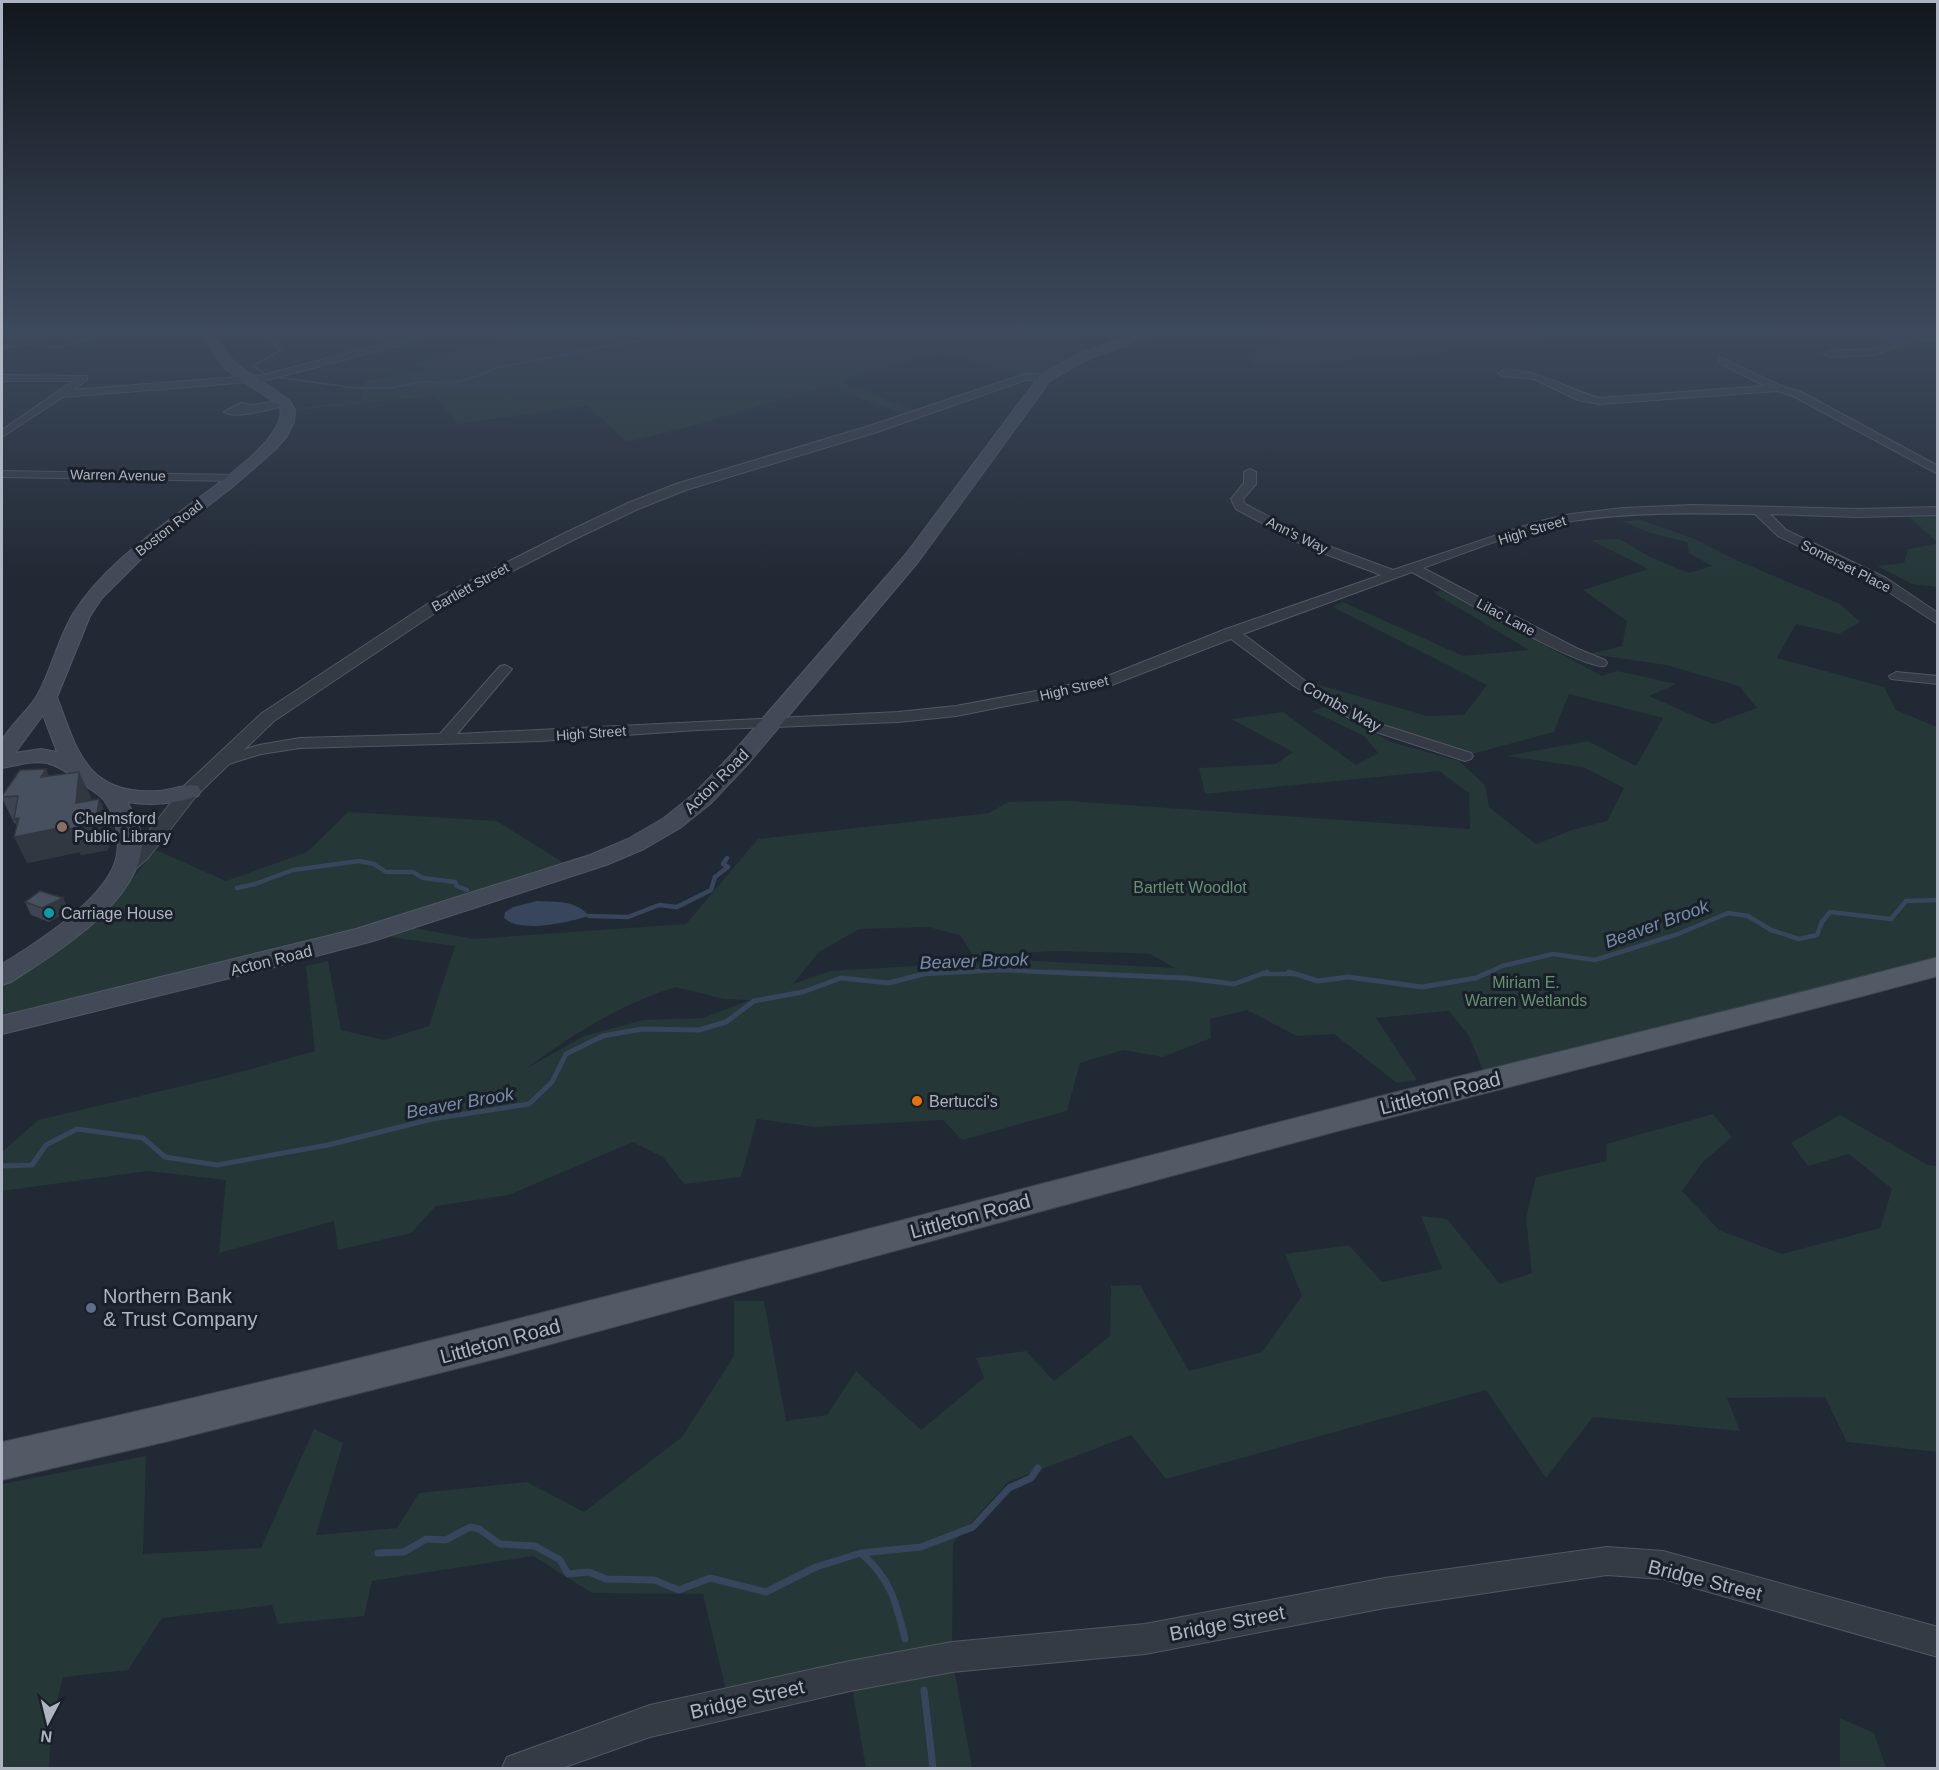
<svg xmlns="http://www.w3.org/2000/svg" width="1939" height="1770" viewBox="0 0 1939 1770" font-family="Helvetica,sans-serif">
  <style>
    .green { fill: #253737; fill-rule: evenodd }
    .water { fill: #37465c }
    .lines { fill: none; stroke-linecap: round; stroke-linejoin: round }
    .stream-far3 { stroke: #37465c; stroke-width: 2 }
    .stream-far2 { stroke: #37465c; stroke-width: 4.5 }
    .stream-far1 { stroke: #37465c; stroke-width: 5 }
    .stream { stroke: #37465c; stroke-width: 7 }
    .minor-casing { stroke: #515863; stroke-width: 2 }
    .tertiary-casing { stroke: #515863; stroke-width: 2 }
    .secondary-casing { stroke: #515863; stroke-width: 2 }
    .primary-casing { stroke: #3d444f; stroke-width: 2 }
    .minor { fill: #343b45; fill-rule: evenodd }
    .tertiary { fill: #343b45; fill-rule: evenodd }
    .secondary { fill: #424a58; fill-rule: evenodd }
    .primary { fill: #525a65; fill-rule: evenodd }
    .wall { fill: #3d4551 }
    .shaded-wall { fill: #323842 }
    .building { fill: #47505e; stroke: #323842; stroke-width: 1.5 }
    .education-dot { fill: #8d6e63; stroke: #192029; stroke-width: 2 }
    .culture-dot { fill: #0f9aa8; stroke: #192029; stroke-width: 2 }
    .food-dot { fill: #e8710a; stroke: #192029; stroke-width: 2 }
    .service-dot { fill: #5c6f8a; stroke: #192029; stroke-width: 2 }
    .labels { text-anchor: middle; stroke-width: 6; stroke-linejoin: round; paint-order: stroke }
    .far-street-label { font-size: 14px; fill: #aeb5c2; stroke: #192029 }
    .street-label { font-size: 16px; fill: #aeb5c2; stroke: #192029 }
    .poi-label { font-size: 16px; fill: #aeb5c2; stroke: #192029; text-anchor: start }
    .park-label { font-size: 16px; fill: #689071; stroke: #192029 }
    .water-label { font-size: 18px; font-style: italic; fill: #788ca9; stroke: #192029 }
    .near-street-label { font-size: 20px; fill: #aeb5c2; stroke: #192029 }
    .near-poi-label { font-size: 20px; fill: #aeb5c2; stroke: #192029; text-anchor: start }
  </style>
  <rect width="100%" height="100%" fill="#212934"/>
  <path class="green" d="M2 333H48L47 345H2Z
    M541 333H1068L1089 351 1057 363 1040 375 1020 376 939 352 841 382 916 411 904 415 828 386 692 426 626 442 588 406 457 424 436 396 295 410 294 408 362 401 364 381 426 371 412 364 464 348Z
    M1298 333H1573L1539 335 1548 343 1261 367 1246 357Z
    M1937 511V542L1904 512Z
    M1641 520 1695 539 1734 559 1840 604 1860 622 1839 634 1796 624 1777 658 1884 687 1896 710 1937 727V966L1502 1077 1494 1067 1483 1070 1469 1036 1449 1011 1376 1018 1417 1080 1397 1083 1334 1034 1297 1036 1247 1010 1210 1019 1211 1038 1163 1057 1123 1050 1080 1063 1067 1111 962 1140 943 1120 815 1127 757 1119 741 1177 684 1184 663 1157 633 1142 509 1195 436 1206 411 1233 338 1250 334 1221 219 1253 226 1180 148 1171 2 1191V1152L38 1120 229 1075 315 1051 306 966 328 961 341 1030 384 1040 429 1026 455 946 389 937 414 928 474 939 686 924 758 839 989 813 1008 802 1069 801 1470 829 1469 793 1439 771 1205 794 1199 768 1276 764 1293 752 1231 719 1283 712 1356 765 1378 753 1364 736 1312 711 1324 707 1391 742 1459 761 1485 785 1489 807 1536 844 1575 829 1607 821 1624 788 1583 767 1507 756 1588 741 1636 766 1663 718 1569 694 1554 732 1468 755 1419 743 1332 701 1313 683 1427 716 1464 715 1487 685 1333 607 1343 602 1463 656 1529 650 1434 593 1441 590 1602 676 1617 671 1676 684 1649 696 1713 724 1757 708 1739 686 1666 665 1590 654 1622 646 1627 621 1583 590 1648 569 1591 540 1619 539 1652 558 1689 573 1712 566 1689 553 1687 542 1651 533 1622 521ZM928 927 960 935 974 957 1052 951 1133 953 1150 954 1175 968 1016 960 830 971 793 984 819 952 859 929ZM676 987 724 999 750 1000 703 1018 643 1020 584 1036 527 1068C571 1035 623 1003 676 987Z
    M1937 544V587L1912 584 1877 566 1904 563 1908 549Z
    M348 812 497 821 564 863 513 881 339 935 2 1016V985L65 943 109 906 156 850 226 881 307 852Z
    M1713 1114 1732 1137 1702 1163 1682 1191 1719 1230 1782 1254 1880 1228 1892 1189 1849 1154 1808 1166 1791 1143 1840 1115 1928 1165 1937 1166V1452L1847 1442 1825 1397 1727 1398 1740 1431 1593 1417 1546 1478 1486 1390 1166 1479 1131 1435 1008 1482 953 1543 952 1657 972 1768H866L850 1676 729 1703 703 1594 592 1593 533 1556 372 1581 364 1616 278 1624 272 1605 162 1618 128 1670 63 1677 51 1726 49 1768H2V1484L146 1456 143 1554 261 1548 314 1429 343 1443 316 1535 397 1528 419 1493 527 1482 584 1512 682 1437 734 1356V1301H764L786 1421 827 1415 856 1371 921 1430 984 1378 976 1358 1026 1351 1054 1381 1110 1336 1111 1286 1140 1285 1189 1371 1262 1352 1302 1296 1285 1254 1349 1245 1382 1282 1442 1269 1421 1216 1447 1219 1500 1284 1532 1273 1526 1218 1536 1177 1607 1161 1606 1144Z
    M1840 1718 1874 1733 1886 1768H1840Z"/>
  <path class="water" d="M537 901C557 902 576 900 589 916 569 922 520 934 504 918L505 912 513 907Z"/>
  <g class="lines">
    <path class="stream-far3" d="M264 333 281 350 253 366 267 375
      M2 348 26 345 60 347 108 333
      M277 377 355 388H392L419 382 453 383 478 376 495 368 677 333"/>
    <path class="stream-far2" d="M237 888 255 884 293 870 359 861 374 864 386 872H413L423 878 455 882 457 886 467 890
      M589 916 628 917 659 905 677 907 711 890 715 877 728 867 723 864 727 858
      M925 974 1002 970 1083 974
      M1263 974H1294
      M1486 974 1502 966 1553 954 1595 960 1678 934 1728 913 1748 916 1771 930 1799 939 1817 935 1822 922 1830 912 1891 919 1906 901 1938 900"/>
    <path class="stream-far1" d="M1049 972 1185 978 1234 984 1267 972
      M1289 972 1318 981 1348 977 1422 987 1476 978 1489 972
      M2 1166 32 1165 46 1145 77 1129 143 1138 165 1157 217 1165 328 1145 432 1119 529 1104 552 1082 566 1054 603 1036 642 1029 699 1030 726 1022 754 1001 803 992 841 978 889 983 927 973 951 972"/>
    <path class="stream" d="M378 1553 404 1552 426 1539 446 1540 470 1527 479 1529 500 1544 535 1546 560 1560 568 1574 589 1572 606 1579 654 1580 679 1590 710 1578 766 1592 816 1567 861 1553 921 1547 973 1527 1009 1488 1031 1478 1038 1468
      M861 1553C891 1579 896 1602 905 1639
      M924 1690 933 1768"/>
    <defs>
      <path id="minor" d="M417 333H430L397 346 263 381 63 397 2 437V430L73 381H2V375L87 376V380L73 390 263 375 391 342Z
        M1915 334H1938V340H1916L1874 355 1829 357 1824 354 1829 351 1873 349Z
        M1722 358 1781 386 1801 392 1938 466V474L1793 396 1777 391 1600 404 1578 400 1534 379 1503 376 1498 373C1518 358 1576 394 1600 398L1765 386 1719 363V359Z
        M284 400 289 403 288 405C273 408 235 420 224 412L241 403 253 405Z
        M1250 469 1256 472V484L1243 499 1245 504 1315 541 1393 570 1536 522 1571 514 1623 508 1693 505 1857 509 1938 507V515L1857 517 1770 514 1786 530 1886 578 1938 613V624L1876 584 1778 536 1755 514C1694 513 1633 512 1572 521 1522 529 1471 551 1423 568L1576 648 1605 660 1607 663 1605 666C1584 671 1440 587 1412 572L1243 634 1304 680 1380 724 1471 753 1473 756 1471 759 1465 761 1370 730 1294 686 1231 639 1109 686 956 716 898 722 697 730 540 741 300 748 261 754 222 766 214 761 216 758 259 745 300 738 440 734 500 666 505 665 512 669 457 734 898 712 956 706 1100 679 1226 629 1381 575 1307 547 1236 509 1231 499 1244 483V472Z
        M2 471 235 475 241 478 235 481 2 477Z
        M1896 672 1938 676V684L1891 679 1889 676Z
        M1607 1547 1663 1551 1938 1627V1657L1663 1579 1607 1575 1385 1608 1145 1654 952 1672 850 1691 650 1737 562 1768H502L507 1757 650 1705 850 1661 952 1642 1145 1624 1385 1578Z"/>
      <path id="tertiary" d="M1025 374 1045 375 1051 378 1045 381 1026 380 877 432 686 490 638 509 575 539 450 603 274 721 197 795 148 858 132 872 125 874 118 872 115 868 134 850 183 787 262 713 438 597 565 533 628 503 676 484 869 426Z"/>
      <path id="secondary" d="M200 333H212L235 363 289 400 295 410 294 421 287 436 276 449 231 488 148 552 102 598 90 616 57 697C77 751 87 795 157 791 171 791 184 783 198 786L201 791 198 796C174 804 152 806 127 802 135 815 142 830 142 845 138 903 55 954 11 982L2 985V964C35 944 99 903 114 865 122 845 117 818 104 800 97 792 86 787 78 781 69 773 59 766 47 763 32 760 16 766 2 768 2 761 0 748 2 741 9 725 30 710 38 694 52 668 58 639 73 614 101 569 147 537 189 505 209 490 294 434 279 405L225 369ZM43 715 57 752 41 749 15 753Z
        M1137 333H1154L1084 361 1050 381 918 562 747 765 710 804 680 828 644 849 606 865 373 941 267 969 2 1034V1016L356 929 590 855 628 839 664 818 694 794 731 755 906 554 1040 375 1076 355Z"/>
      <path id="primary" d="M1938 957V976L1863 996 1334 1132 503 1357 169 1441 2 1480V1442C449 1342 891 1222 1334 1108 1535 1056 1737 1010 1938 957Z"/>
    </defs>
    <use href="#minor" class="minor-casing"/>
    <use href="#tertiary" class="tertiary-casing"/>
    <use href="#secondary" class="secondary-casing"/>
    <use href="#primary" class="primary-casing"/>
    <use href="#minor" class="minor"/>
    <use href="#tertiary" class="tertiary"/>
    <use href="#secondary" class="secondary"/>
    <use href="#primary" class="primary"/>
  </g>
  <path class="wall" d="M50 776 91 797V800L111 825 108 850 81 855 80 852 27 863 17 826 15 823H14L2 798V796Z
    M63 898 69 911 49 922 31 915 25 902Z"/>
  <path class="shaded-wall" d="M46 769 58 794 41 777Z
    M79 772 91 797 88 825 99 799 111 825 108 850 81 855 80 852 27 863 14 837 22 835 14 819 76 803Z
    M63 898 69 911 49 922 42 908Z"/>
  <path class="building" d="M46 769 41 777 79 772 76 803 99 799 96 824 69 829V826L14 837 19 818 14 819 18 796 2 797V796L20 770Z
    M40 891 63 898 42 908 25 902Z"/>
  <linearGradient id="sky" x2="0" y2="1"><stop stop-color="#12171d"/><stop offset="0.57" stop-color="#3d495c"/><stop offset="1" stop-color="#3d495c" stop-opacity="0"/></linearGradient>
  <rect width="1939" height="581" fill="url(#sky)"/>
  <circle class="education-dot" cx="62" cy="827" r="6"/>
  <circle class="culture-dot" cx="49" cy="913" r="6"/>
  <circle class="food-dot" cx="917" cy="1101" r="6"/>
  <circle class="service-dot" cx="91" cy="1308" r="6"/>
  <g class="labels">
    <g class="far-street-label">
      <text transform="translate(118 475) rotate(1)" y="5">Warren Avenue</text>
      <text transform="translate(169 528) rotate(-38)" y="5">Boston Road</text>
      <text transform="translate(1532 530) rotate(-17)" y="5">High Street</text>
      <text transform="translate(1297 535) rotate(26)" y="5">Ann's Way</text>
      <text transform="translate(1846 566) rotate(27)" y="5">Somerset Place</text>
      <text transform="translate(470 587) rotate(-29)" y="5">Bartlett Street</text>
      <text transform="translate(1506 617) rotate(28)" y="5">Lilac Lane</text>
      <text transform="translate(1074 688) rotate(-13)" y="5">High Street</text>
      <text transform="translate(591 733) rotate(-4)" y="5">High Street</text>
    </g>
    <g class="street-label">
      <text transform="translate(1342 706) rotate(29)" y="6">Combs Way</text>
      <text transform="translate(716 781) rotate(-45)" y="6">Acton Road</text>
      <text transform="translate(271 960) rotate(-14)" y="6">Acton Road</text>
    </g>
    <g class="poi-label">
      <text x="74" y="824">Chelmsford<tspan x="74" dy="18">Public Library</tspan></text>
      <text x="61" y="919">Carriage House</text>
      <text x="929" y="1107">Bertucci's</text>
    </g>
    <g class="park-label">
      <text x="1190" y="893">Bartlett Woodlot</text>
      <text x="1526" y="988">Miriam E.<tspan x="1526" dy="18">Warren Wetlands</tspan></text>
    </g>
    <g class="water-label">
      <text transform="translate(1657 924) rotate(-20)" y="6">Beaver Brook</text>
      <text transform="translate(974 961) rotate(-2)" y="6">Beaver Brook</text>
      <text transform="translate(460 1103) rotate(-10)" y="6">Beaver Brook</text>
    </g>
    <g class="near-street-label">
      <text transform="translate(1440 1093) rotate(-14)" y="7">Littleton Road</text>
      <text transform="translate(970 1216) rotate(-15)" y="7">Littleton Road</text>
      <text transform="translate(500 1341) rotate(-15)" y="7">Littleton Road</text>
      <text transform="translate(1705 1580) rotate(14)" y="7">Bridge Street</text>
      <text transform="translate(1227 1623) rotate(-11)" y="7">Bridge Street</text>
      <text transform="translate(747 1699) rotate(-13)" y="7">Bridge Street</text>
    </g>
    <g class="near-poi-label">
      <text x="103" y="1303">Northern Bank<tspan x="103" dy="23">&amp; Trust Company</tspan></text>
    </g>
  </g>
  <rect width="1939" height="1770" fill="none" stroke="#aeb5c2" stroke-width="6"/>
  <g transform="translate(48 1722) rotate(187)" stroke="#192029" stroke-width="4.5" paint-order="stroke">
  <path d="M0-4.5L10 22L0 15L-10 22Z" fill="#aeb5c2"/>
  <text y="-9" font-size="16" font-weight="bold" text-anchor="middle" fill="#aeb5c2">N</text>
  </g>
</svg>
